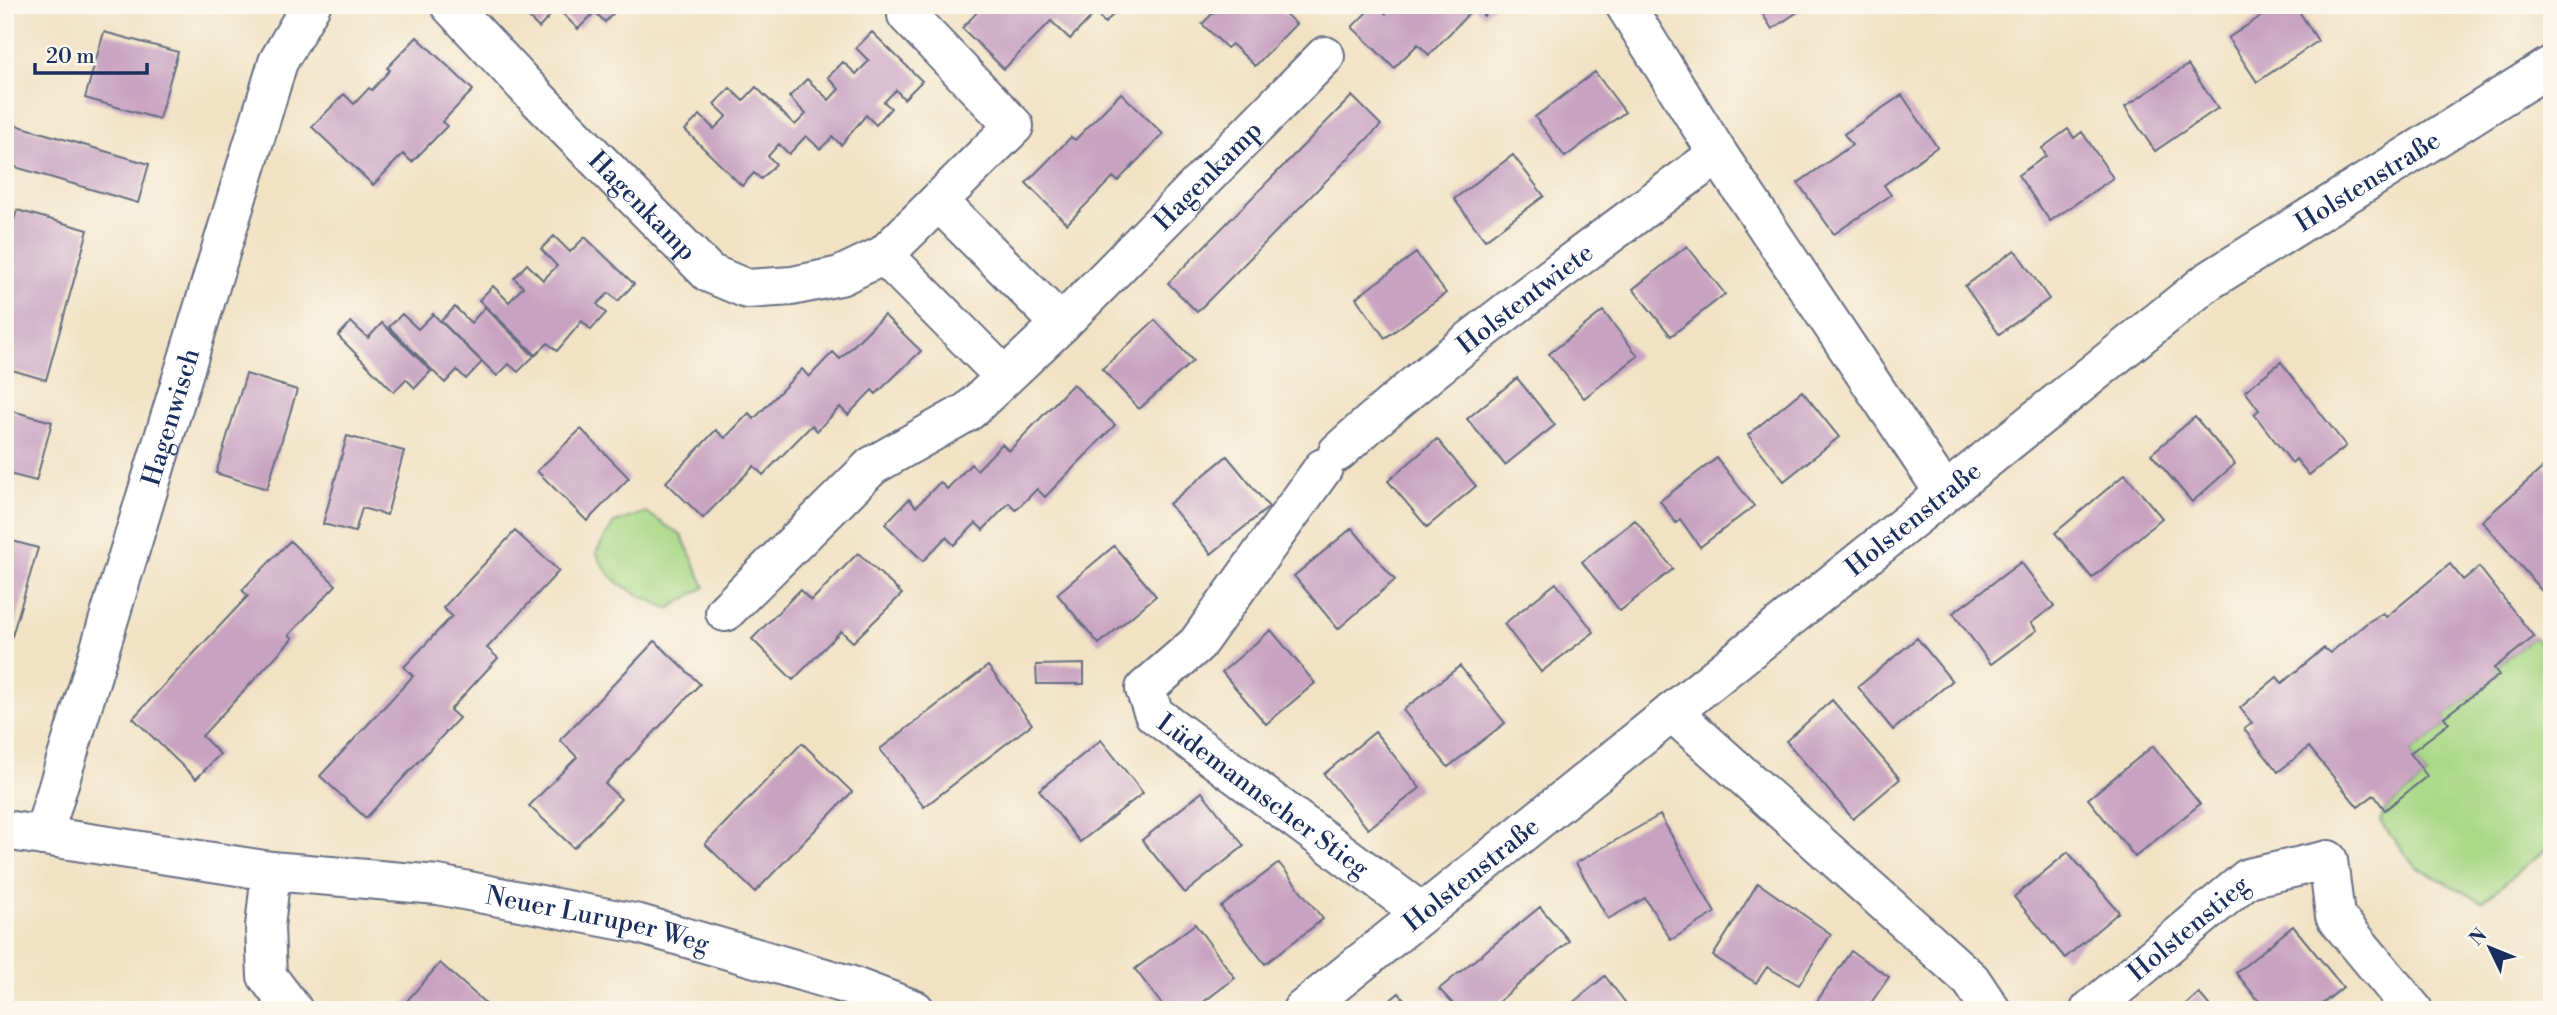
<svg xmlns="http://www.w3.org/2000/svg" width="2557" height="1015" viewBox="0 0 2557 1015" font-family="'Libre Bodoni',serif">
  <style>
    .green { fill: #a9d886; stroke: #628472; stroke-width: 2 }
    .building { fill: #c8a2c1 }
    .lines { fill: none; stroke-linecap: round; stroke-linejoin: round }
    .minor-casing { stroke: #666e82; stroke-width: 42 }
    .minor { stroke: #fff; stroke-width: 38 }
    .labels { text-anchor: middle; stroke-width: 6; stroke-linejoin: round; paint-order: stroke }
    .street-label { font-size: 26px; fill: #1b2f5e; stroke: #fbf7ec }
  </style>
  <rect width="100%" height="100%" fill="#fbf7ec"/>
  <filter id="ink" filterUnits="userSpaceOnUse"><feTurbulence type="fractalNoise" baseFrequency=".0143" numOctaves="2"/><feDisplacementMap in="SourceGraphic" scale="14" xChannelSelector="R" yChannelSelector="G"/><feConvolveMatrix kernelMatrix="1 2 1 2 8 2 1 2 1" color-interpolation-filters="sRGB"/></filter>
  <filter id="wash" filterUnits="userSpaceOnUse"><feTurbulence type="fractalNoise" baseFrequency=".00686" numOctaves="4" result="noise"/><feDisplacementMap in="SourceGraphic" scale="28" xChannelSelector="R" yChannelSelector="G"/><feGaussianBlur stdDeviation="1.57" result="paint"/><feColorMatrix in="noise" values="0 0 0 0 0 0 0 0 0 0 0 0 0 0 0 0 0 1.4 0 .05"/><feComposite in="paint" operator="in"/></filter>
  <g filter="url(#wash)">
    <rect width="100%" height="100%" fill="#f1e2c4"/>
    <path class="green" d="M646 512 682 536 705 587 668 609C637 593 610 587 596 552L614 523Z
      M2534 637 2542 647 2552 638V844L2482 902 2416 867 2380 822 2385 810 2427 776 2410 753 2448 724 2444 717 2498 675 2494 668Z"/>
    <g id="blocks">
      <path class="building" d="M516 5H621L605 22 595 12 578 29 557 8 539 28Z
        M984 5H1122L1105 23 1095 13 1070 39 1051 21 1004 69 962 28Z
        M1221 5H1276L1296 24 1255 66 1232 44 1227 48 1202 24Z
        M1374 5 1386 14 1395 5H1495L1484 16 1475 7 1429 55 1418 44 1394 68 1352 27Z
        M1757 5H1808L1772 29Z
        M2278 5H2295L2318 41 2257 82 2228 38Z
        M104 32 178 52 159 119 85 98Z
        M872 32 922 81 904 99 896 90 884 102 891 108 876 125 866 115 841 145 833 137 820 149 806 136 789 154 779 144 768 156 776 164 761 179 754 173 742 186 685 130 700 115 714 129 727 116 714 104 730 88 743 101 756 87 795 125 806 114 789 97 807 79 829 100 839 89 828 77 843 62 856 74 869 61 856 48Z
        M417 37 473 90 442 122 447 126 412 162 403 154 373 185 312 127 344 94 354 104 369 88 372 90 390 70 387 68Z
        M2188 65 2218 108 2155 151 2125 107Z
        M1595 72 1625 112 1565 157 1535 117Z
        M1121 93 1163 134 1118 181 1113 177 1067 224 1026 183 1071 137 1075 140Z
        M1902 95 1937 147 1884 185 1891 195 1834 234 1798 183 1852 145 1844 134Z
        M1352 96 1381 125 1197 312 1168 283Z
        M5 122 149 164 138 203 5 164Z
        M2068 129 2074 138 2082 132 2113 178 2050 221 2018 175 2046 156 2042 148Z
        M1513 155 1544 196 1485 240 1454 199Z
        M17 210 88 230 46 380 5 368V251Z
        M554 236 570 252 585 237 634 284 618 301 609 293 597 304 606 313 591 330 582 321 557 351 548 343 536 355 479 300 493 286 509 302 523 287 514 278 527 264 543 280 557 266 541 249Z
        M1687 246 1725 294 1671 336 1633 289Z
        M2015 250 2049 299 1999 334 1965 286Z
        M1416 253 1446 293 1385 338 1356 298Z
        M455 307 471 323 485 307 534 356 518 372 509 364 497 376 441 321Z
        M1603 311 1638 356 1584 398 1549 354Z
        M402 314 418 329 433 314 482 362 466 379 457 370 445 383 389 327Z
        M884 315 921 351 876 394 872 390 848 415 840 407 817 431 812 425 763 475 754 466 703 518 666 482 716 430 725 438 749 413 754 419 802 369 809 377 833 352 840 359Z
        M1155 320 1193 361 1139 409 1102 369Z
        M351 322 368 338 382 323 431 371 415 388 406 379 394 392 338 336Z
        M2281 362 2346 446 2309 475 2296 459 2292 463 2254 414 2259 410 2245 391Z
        M246 374 297 390 267 489 216 473Z
        M1517 378 1555 425 1505 465 1467 419Z
        M1073 384 1115 425 1045 497 1037 489 1016 510 1009 503 983 530 976 523 954 545 946 537 923 561 885 524 909 499 916 507 940 482 947 489 971 464 977 470 1002 444 1009 451Z
        M1802 391 1839 437 1784 481 1748 435Z
        M5 409 52 422 36 481 5 473Z
        M2195 417 2235 464 2192 502 2151 454Z
        M581 429 629 478 587 521 537 471Z
        M347 436 404 451 387 515 362 508 355 532 323 524Z
        M1437 439 1476 486 1427 527 1388 481Z
        M1227 456 1269 507 1211 554 1169 504Z
        M1717 458 1754 506 1700 547 1680 519 1676 523 1660 501Z
        M2545 466 2552 474V603L2482 521Z
        M2125 474 2162 518 2092 578 2055 533Z
        M1635 520 1673 569 1620 611 1582 562Z
        M1352 528 1395 580 1338 629 1294 576Z
        M515 531 559 571 487 648 498 658 450 710 459 718 366 818 320 776 413 676 404 667 452 616 443 608Z
        M5 539 38 548 12 636 5 634Z
        M290 541 336 585 289 635 293 638 202 736 220 754 196 779 133 718 248 596 242 590Z
        M1114 546 1156 596 1099 644 1057 594Z
        M858 553 902 594 853 642 841 631 793 680 752 639 800 590 811 601Z
        M2021 562 2054 606 2031 623 2037 630 1991 664 1953 613Z
        M2450 564 2463 580 2479 567 2534 637 2494 668 2499 675 2444 717 2449 723 2410 753 2427 776 2385 810 2374 795 2358 807 2309 747 2278 772 2244 729 2252 723 2240 708 2277 677 2282 683 2324 648 2330 653 2368 622 2383 613 2386 617Z
        M1556 583 1594 632 1541 672 1504 624Z
        M1271 630 1315 683 1266 724 1222 672Z
        M1917 638 1952 681 1893 730 1858 687Z
        M655 641 700 684 605 784 621 799 574 848 529 806 577 757 560 740Z
        M1084 664V684H1037L1036 665Z
        M988 666 1032 724 924 807 880 749Z
        M1460 666 1505 723 1448 767 1403 710Z
        M1832 700 1900 779 1853 819 1786 741Z
        M1375 732 1420 788 1368 829 1324 774Z
        M1101 740 1143 793 1080 842 1039 790Z
        M802 743 852 792 755 892 705 844Z
        M2153 746 2200 804 2135 857 2088 799Z
        M1202 792 1244 846 1185 893 1142 840Z
        M1660 815 1715 913 1671 940 1645 898 1608 919 1576 863Z
        M2068 852 2119 912 2065 958 2014 897Z
        M1279 863 1323 919 1265 964 1221 907Z
        M1758 883 1831 934 1799 985 1767 967 1756 983 1713 956Z
        M1540 907 1569 941 1489 1010H1459L1439 989Z
        M1195 924 1235 978 1193 1010H1166L1135 969Z
        M2293 926 2343 987 2315 1010H2266L2236 973Z
        M1851 951 1889 977 1866 1010H1811Z
        M440 963 493 1010H399Z
        M1605 976 1631 1010H1564Z
        M1399 993 1413 1010H1378Z
        M2199 993 2213 1010H2180Z"/>
    </g>
  </g>
  <g filter="url(#ink)">
    <use href="#blocks" fill-opacity="0" stroke="#666e82" stroke-width="2"/>
    <g class="lines">
      <defs>
        <g id="minor">
          <path id="s1" d="M450 5 535 96 709 273 747 289 792 286 840 276 884 255 1014 126 907 15 917 5"/>
          <path d="M1625 5 1718 154 1944 492"/>
          <path d="M939 202 1061 324"/>
          <path d="M884 255 1004 376"/>
          <path id="s2" d="M1338 452C1457 344 1588 250 1718 154"/>
          <path id="s3" d="M1323 468 1197 644 1145 689 1154 714 1421 912"/>
          <path id="s4" d="M725 612 872 466 969 411 1061 324 1325 56"/>
          <path d="M1672 712 1971 980 1991 1010"/>
          <path id="s5" d="M5 830 271 871 438 885 639 924 849 985 915 1010"/>
          <path id="s6" d="M43 836 278 62 311 5"/>
          <path d="M271 871 265 927 267 976 293 1010"/>
          <path id="s7" d="M1302 1010 2207 282 2552 65"/>
          <path id="s8" d="M2090 1010 2248 878 2328 860 2335 916 2413 1010"/>
        </g>
      </defs>
      <use href="#minor" class="minor-casing"/>
      <use href="#minor" class="minor"/>
    </g>
  </g>
  <g class="labels">
    <g class="street-label">
      <text dy="9" stroke="none"><textPath href="#s4" startOffset="654">Hagenkamp</textPath></text>
      <text dy="9" stroke="none"><textPath href="#s7" startOffset="1351">Holstenstraße</textPath></text>
      <text dy="9" stroke="none"><textPath href="#s1" startOffset="278">Hagenkamp</textPath></text>
      <text dy="9" stroke="none"><textPath href="#s2" startOffset="242">Holstentwiete</textPath></text>
      <text dy="9" stroke="none"><textPath href="#s6" startOffset="438">Hagenwisch</textPath></text>
      <text dy="9" stroke="none"><textPath href="#s7" startOffset="784">Holstenstraße</textPath></text>
      <text dy="9" stroke="none"><textPath href="#s3" startOffset="448">Lüdemannscher Stieg</textPath></text>
      <text dy="9" stroke="none"><textPath href="#s7" startOffset="217">Holstenstraße</textPath></text>
      <text dy="9" stroke="none"><textPath href="#s5" startOffset="600">Neuer Luruper Weg</textPath></text>
      <text dy="9" stroke="none"><textPath href="#s8" startOffset="128">Holstenstieg</textPath></text>
    </g>
  </g>
  <rect width="2557" height="1015" fill="none" stroke="#fbf7ec" stroke-width="28"/>
  <g transform="translate(2490 948) rotate(313)" stroke="#fbf7ec" stroke-width="5" paint-order="stroke">
  <path d="M0-5L12 26L0 18L-12 26Z" fill="#1b2f5e"/>
  <text y="-10" font-size="19" font-weight="bold" text-anchor="middle" fill="#1b2f5e">N</text>
  </g>
  <path d="M35 63v10h112v-10" fill="none" stroke="#1b2f5e" stroke-width="3.5"/>
  <text x="46" y="63" font-size="21" fill="#1b2f5e" stroke="#fbf7ec" stroke-width="5" paint-order="stroke">20 m</text>
</svg>
